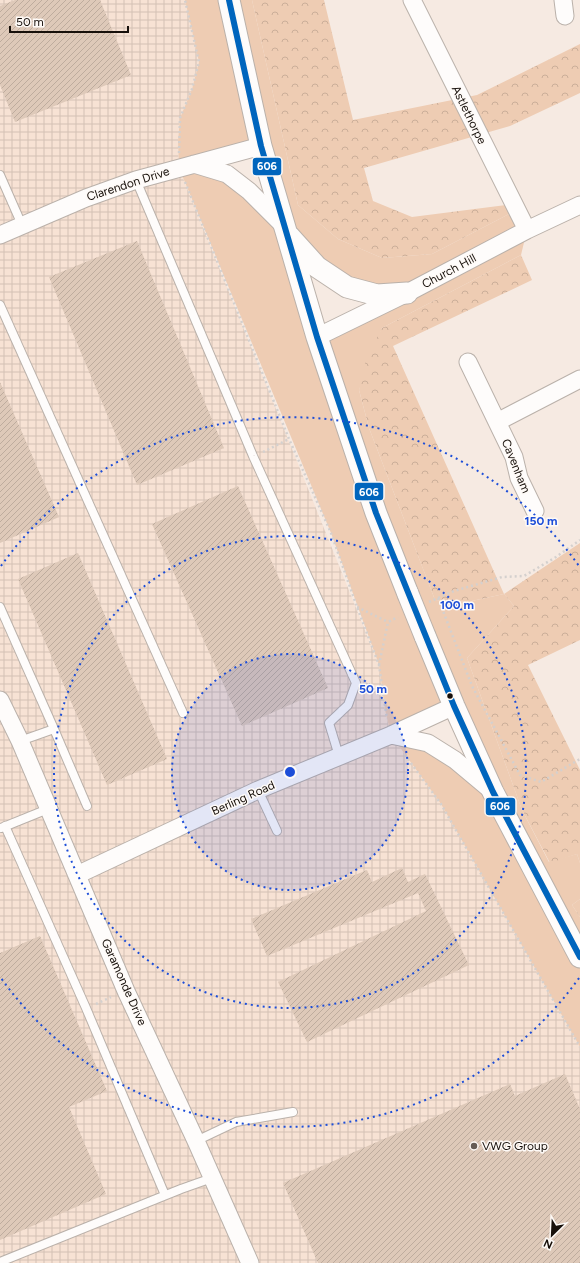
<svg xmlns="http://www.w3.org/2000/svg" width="580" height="1263" viewBox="0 0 580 1263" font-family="Figtree,sans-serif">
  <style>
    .industrial { fill: url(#industrial-grid) }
    .grass { fill: #eeccb3; fill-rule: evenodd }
    .forest { fill: url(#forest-crowns) }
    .building { fill: url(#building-hatch) }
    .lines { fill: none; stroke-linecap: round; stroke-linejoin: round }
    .service-casing { stroke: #bab1aa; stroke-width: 10 }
    .minor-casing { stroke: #bab1aa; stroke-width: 19 }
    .tertiary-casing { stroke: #bab1aa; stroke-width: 23 }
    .path { stroke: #d4d0ce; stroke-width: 2.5; stroke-dasharray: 2 3; stroke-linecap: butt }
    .service { stroke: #fefcfb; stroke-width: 8 }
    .minor { stroke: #fefcfb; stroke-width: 17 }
    .tertiary { stroke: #fefcfb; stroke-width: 21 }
    .tertiary-bridge-casing { stroke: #bab1aa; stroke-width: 23; stroke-linecap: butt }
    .tertiary-bridge { stroke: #fefcfb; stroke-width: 21 }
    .bus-1-casing { stroke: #fefaf7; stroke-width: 9 }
    .bus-1 { stroke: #0065bd; stroke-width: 6 }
    .ring { fill: none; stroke: #1d4ed8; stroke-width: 2; stroke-dasharray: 2 4 }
    .bus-dot { fill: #17100b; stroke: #fefaf7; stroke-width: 1.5 }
    .poi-dot { fill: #655c56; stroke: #fefaf7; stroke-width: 1.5 }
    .labels { text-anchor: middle; stroke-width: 3; stroke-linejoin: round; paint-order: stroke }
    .street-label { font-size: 12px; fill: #17100b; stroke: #fefaf7 }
    .poi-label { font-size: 12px; fill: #17100b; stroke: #fefaf7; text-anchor: start }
    .centre { fill: #1d4ed8; stroke: #fefaf7; stroke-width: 2 }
    .ring-label { font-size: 12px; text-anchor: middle; font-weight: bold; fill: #1d4ed8; stroke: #fefaf7; stroke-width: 3; stroke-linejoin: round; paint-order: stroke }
    .line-badge { stroke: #fefaf7; stroke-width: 1.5 }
    .badge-label { font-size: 11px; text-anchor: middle; font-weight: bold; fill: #fff }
  </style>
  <defs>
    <pattern id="industrial-grid" width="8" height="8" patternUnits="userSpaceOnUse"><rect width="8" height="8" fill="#f7e2d4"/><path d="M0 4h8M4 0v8" fill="none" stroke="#d3c1b5"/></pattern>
    <pattern id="forest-crowns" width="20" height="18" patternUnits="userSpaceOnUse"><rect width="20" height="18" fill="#eeccb3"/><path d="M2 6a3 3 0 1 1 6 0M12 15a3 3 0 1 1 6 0" fill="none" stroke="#cbae99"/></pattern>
    <pattern id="building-hatch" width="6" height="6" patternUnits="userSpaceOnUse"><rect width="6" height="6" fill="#dec9b9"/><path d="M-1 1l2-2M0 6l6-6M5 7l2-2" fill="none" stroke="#beac9e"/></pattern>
  </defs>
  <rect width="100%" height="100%" fill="#f6eae2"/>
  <path class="industrial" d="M0 0H185L199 62 192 89 180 118 178 141 179 168 379 665 385 710 391 735 441 804 580 1047V1263H0Z"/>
  <path class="grass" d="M185 0H252L298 205 338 239 382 258 432 254 517 210 527 230 521 255 382 328 359 390 369 428 435 600 467 602 504 594 514 606 467 658 522 810 549 862 577 854 580 863V899L572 905 580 917V1047L441 804 391 735 385 710 379 665 331 533 179 168 178 141 180 118 192 89 199 62ZM261 146 283 225 227 174 194 164ZM287 233 347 287 406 293 317 336ZM454 706 492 792 455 760 391 735Z"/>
  <path class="forest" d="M252 0H324L353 120 477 95 580 44V93L510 126 364 168 373 201 412 217 514 204 517 210 432 254 382 258 338 239 298 205Z
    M521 255 532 280 393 346 504 594 580 543V640L528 665 580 770V863L577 854 550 863 522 810 467 658 514 606 504 594 467 602 435 600 369 428 359 390 366 359 382 328Z
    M580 899V917L572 905Z"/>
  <path class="building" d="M15 0H100L131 75 15 122 0 85V6Z
    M137 241 224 448 137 485 49 277Z
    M0 382 59 517 0 543Z
    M238 486 328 688 242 726 152 524Z
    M78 553 167 759 107 785 18 579Z
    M402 868 408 882 425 874 469 965 307 1042 278 982 426 911 418 893 267 956 251 919 367 870 372 882Z
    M40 936 107 1091 69 1107 106 1194 0 1240V953Z
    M565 1074 580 1109V1263H318L283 1183 510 1084 515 1096Z"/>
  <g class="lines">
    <defs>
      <path id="service" d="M0 175 22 225
        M136 180 253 456 356 683 348 705 329 723 339 756
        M0 305 183 713
        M0 607 54 729 20 741
        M54 729 87 806
        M258 790 277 831
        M5 826 86 1008 165 1195
        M1 828 48 809
        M196 1141 236 1122 293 1112
        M0 1262 181 1189 212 1178"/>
      <path id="minor" d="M412 0 527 230
        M563 0 565 16
        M194 164 227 174 249 191 284 226
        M0 235 86 198 136 180 261 146
        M317 337 407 293 527 230 580 205
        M468 362 514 457 519 478 535 511
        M497 422 580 379
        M0 700 20 741 126 991 196 1141 250 1263
        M391 735 428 743 455 760 492 791
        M77 875 258 790 391 735 454 706"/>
      <path id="tertiary" d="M229 0 261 146 317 337 376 513 408 594
        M289 236 317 267 347 287 377 295 407 293
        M425 636 454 706 493 792 580 957"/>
    </defs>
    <use href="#service" class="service-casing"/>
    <use href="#minor" class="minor-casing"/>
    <use href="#tertiary" class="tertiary-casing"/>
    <path class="path" d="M179 153 180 118 192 89 199 62 185 0
      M185 182 289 439 331 533 357 607 379 665 387 719
      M263 452 289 439
      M438 598 472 686 520 775 541 782 580 759
      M429 602 454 591 502 577 524 576 556 557 580 540
      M357 607 388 622
      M379 665 388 622 398 617
      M405 755 441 804 580 1047
      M96 1004 111 997"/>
    <use href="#service" class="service"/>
    <use href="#minor" class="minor"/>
    <use href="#tertiary" class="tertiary"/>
    <defs>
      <path id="tertiary-bridge" d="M408 594 425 636"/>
    </defs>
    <use href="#tertiary-bridge" class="tertiary-bridge-casing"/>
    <use href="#tertiary-bridge" class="tertiary-bridge"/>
    <defs>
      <path id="bus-1" d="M229 0 261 146 317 337 376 513 454 706 493 792 580 957"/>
    </defs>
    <use href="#bus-1" class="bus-1-casing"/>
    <use href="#bus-1" class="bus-1"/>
  </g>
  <circle cx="290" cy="772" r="118" fill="#1d4ed8" fill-opacity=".12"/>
  <g class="ring">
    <circle cx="290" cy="772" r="118"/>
    <circle cx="290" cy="772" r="236"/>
    <path d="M579 978A355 355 0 0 1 1 978M1 566A355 355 0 0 1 579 566"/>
  </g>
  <circle class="bus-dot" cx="450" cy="696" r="3.5"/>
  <circle class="poi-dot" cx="474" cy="1146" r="4"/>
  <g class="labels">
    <g class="street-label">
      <text transform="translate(469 115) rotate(64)" y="4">Astlethorpe</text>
      <text transform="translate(128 184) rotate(-18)" y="4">Clarendon Drive</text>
      <text transform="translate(449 271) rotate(-28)" y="4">Church Hill</text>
      <text transform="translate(516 466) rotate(68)" y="4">Cavenham</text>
      <text transform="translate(243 798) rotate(-24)" y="4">Berling Road</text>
      <text transform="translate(124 982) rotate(66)" y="4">Garamonde Drive</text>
    </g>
    <g class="poi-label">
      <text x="482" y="1150">VWG Group</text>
    </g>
  </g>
  <circle cx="290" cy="772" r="6" class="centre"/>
  <g class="ring-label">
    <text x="541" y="525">150 m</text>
    <text x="457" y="609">100 m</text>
    <text x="373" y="693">50 m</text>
  </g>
  <g class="line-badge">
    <rect x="252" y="157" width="30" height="19" rx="4" fill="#0065bd"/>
    <rect x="354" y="482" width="30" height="19" rx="4" fill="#0065bd"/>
    <rect x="485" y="797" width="31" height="19" rx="4" fill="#0065bd"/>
  </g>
  <g class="badge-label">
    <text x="267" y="170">606</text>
    <text x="369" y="496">606</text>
    <text x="500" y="810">606</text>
  </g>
  <g transform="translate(552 1235) rotate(204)" stroke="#fefaf7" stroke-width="3" paint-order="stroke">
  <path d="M0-3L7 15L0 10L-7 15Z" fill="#17100b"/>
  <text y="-6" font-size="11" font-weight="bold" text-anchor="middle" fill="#17100b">N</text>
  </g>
  <path d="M10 26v6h118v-6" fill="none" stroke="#17100b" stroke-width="2"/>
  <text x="16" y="26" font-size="12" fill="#17100b" stroke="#fefaf7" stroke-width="3" paint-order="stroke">50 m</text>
</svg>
